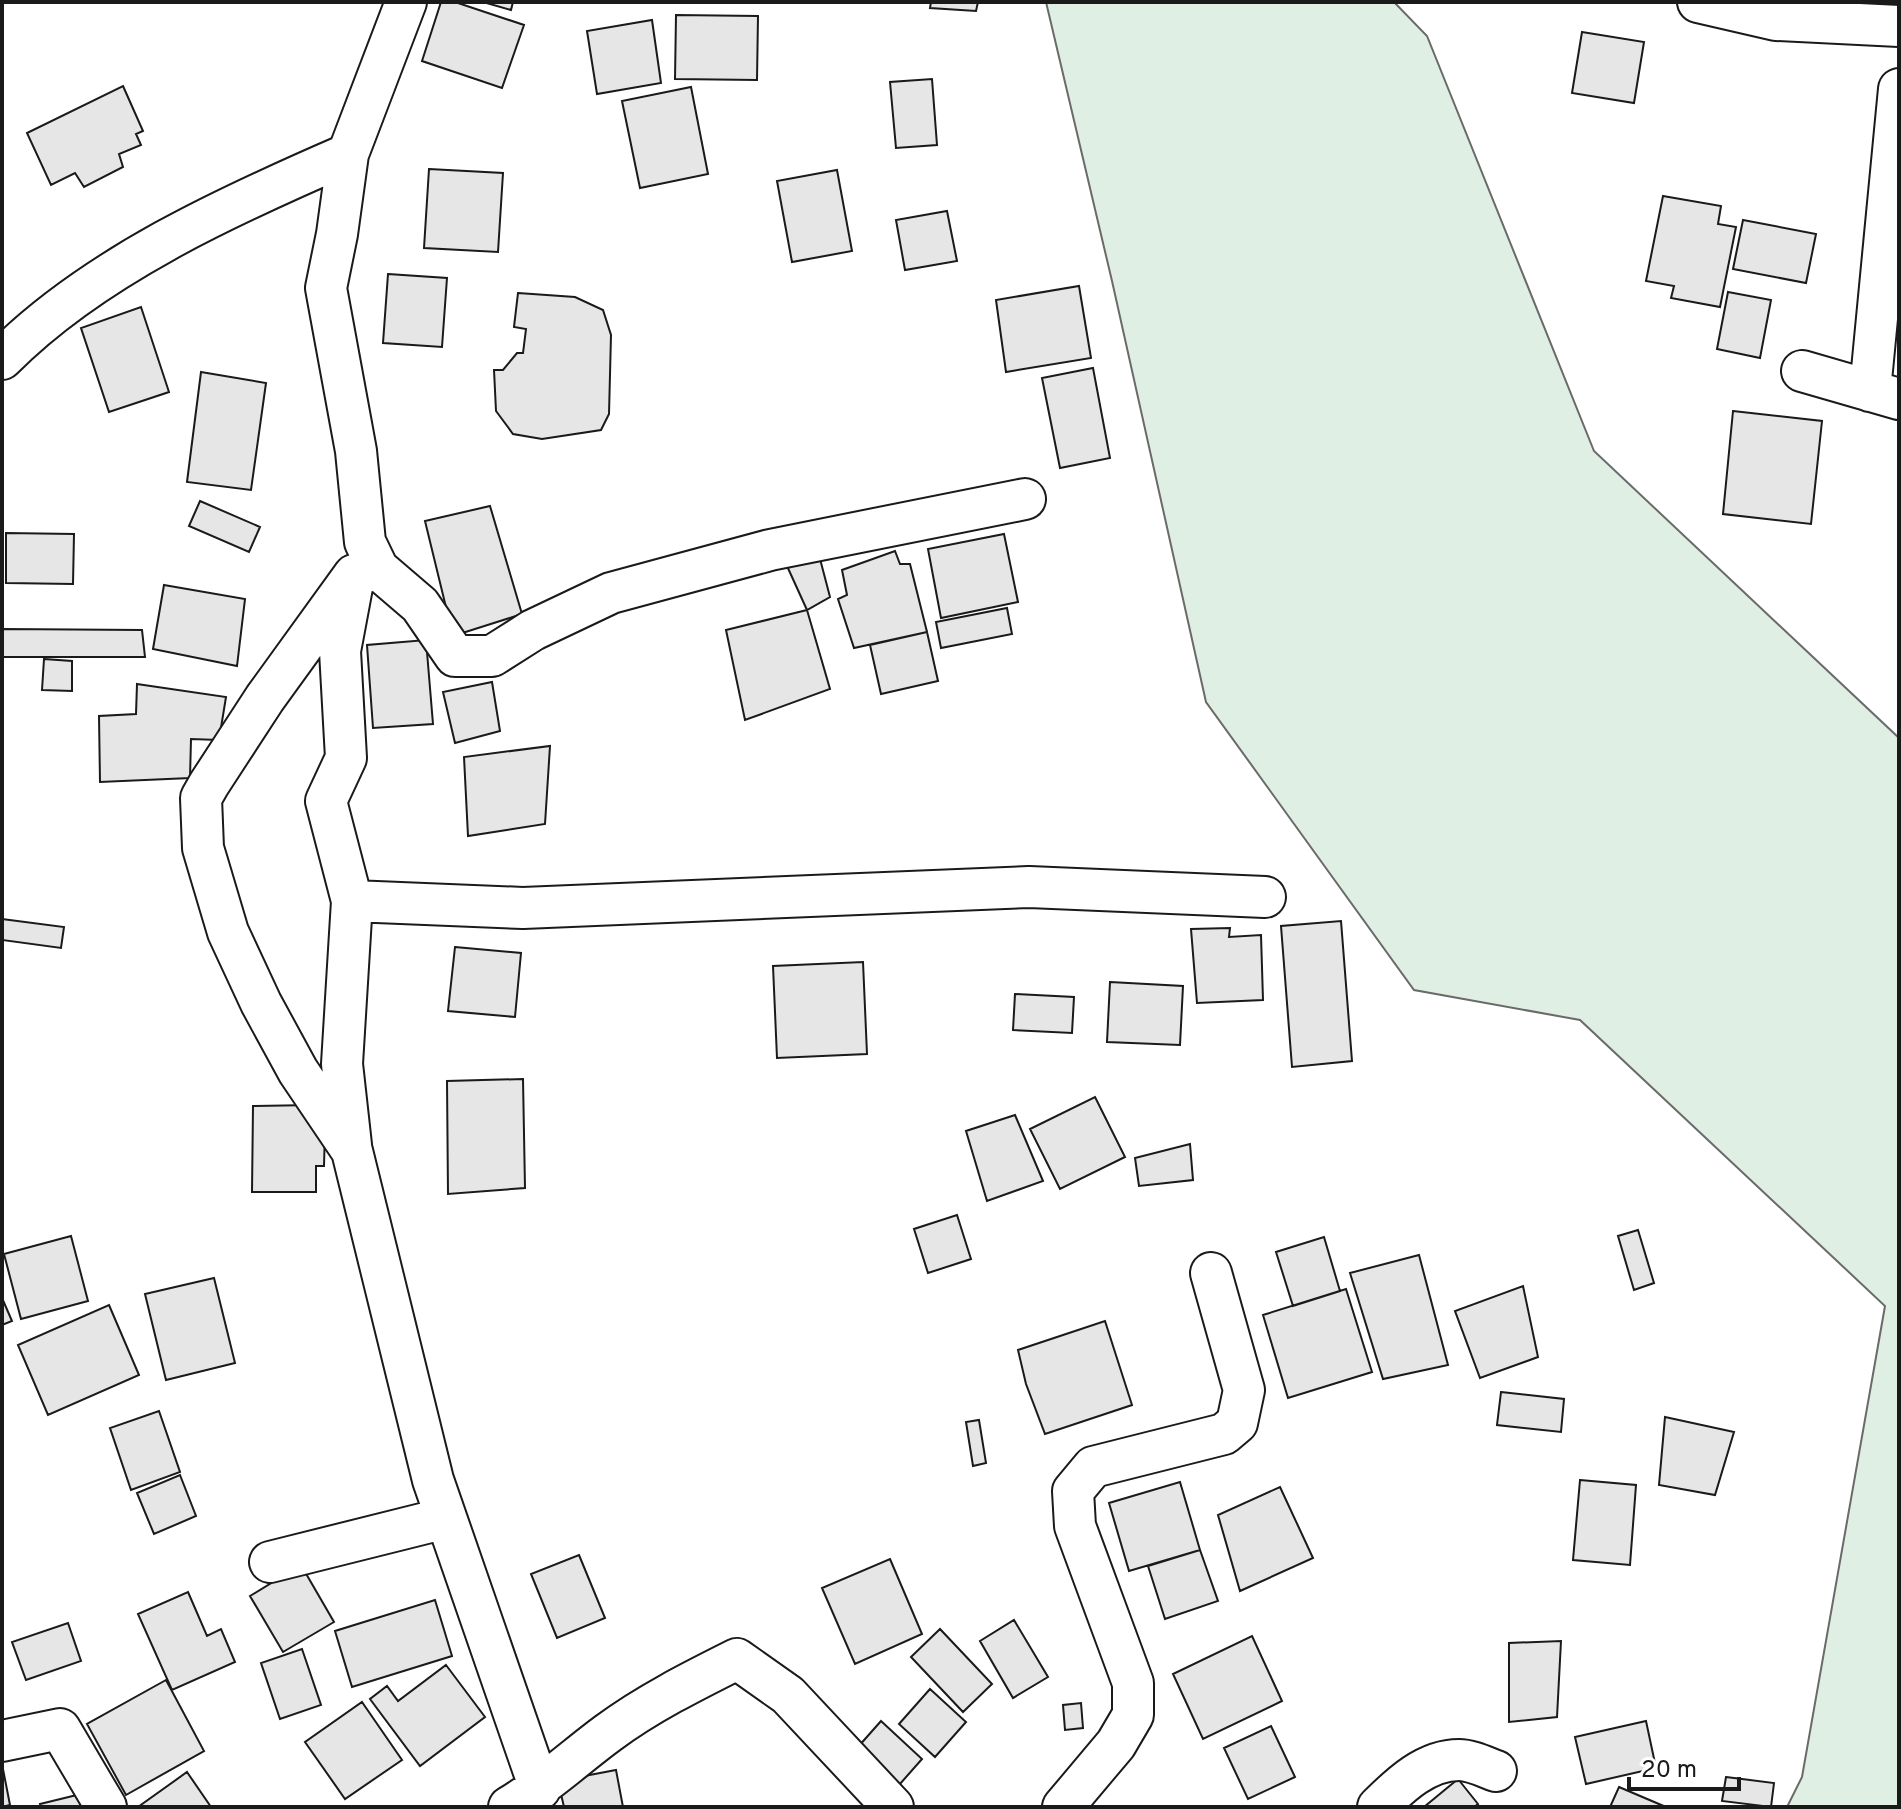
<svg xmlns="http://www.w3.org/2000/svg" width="1901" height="1809" viewBox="0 0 1901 1809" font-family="Overpass,sans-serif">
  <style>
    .green { fill: #e0efe3; stroke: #6a6a6a; stroke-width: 2 }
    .building { fill: #e6e6e6; stroke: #1a1a1a; stroke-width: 2 }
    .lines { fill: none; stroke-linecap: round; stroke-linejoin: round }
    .minor-casing { stroke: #1a1a1a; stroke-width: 44 }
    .minor { stroke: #fff; stroke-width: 40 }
  </style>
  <rect width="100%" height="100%" fill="#fff"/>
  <path class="green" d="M1046 2H1394L1427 36 1594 451 1899 738V1807H1787L1802 1777 1885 1306 1580 1020 1414 990 1206 702 1112 281Z"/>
  <path class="building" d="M441 2H455L524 25 502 88 422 61Z
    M483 2H513L511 10Z
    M931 2H978L976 11 930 8Z
    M676 15 758 16 757 80 675 79Z
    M652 20 661 83 597 94 587 31Z
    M1582 32 1644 42 1634 103 1572 93Z
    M932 79 937 145 896 148 890 82Z
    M123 86 143 131 136 134 141 145 119 154 123 167 84 187 75 173 51 185 27 133Z
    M691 87 708 174 640 188 622 101Z
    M429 169 503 173 498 252 424 248Z
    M837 170 852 251 792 262 777 181Z
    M1663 196 1721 206 1718 224 1736 227 1720 307 1671 298 1674 286 1646 281Z
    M947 211 957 261 905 270 896 220Z
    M1743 220 1816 234 1806 283 1733 269Z
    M388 274 447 278 442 347 383 343Z
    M1079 286 1091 358 1006 372 996 300Z
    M1728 292 1771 300 1760 358 1717 349Z
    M518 293 575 297 603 310 611 335 609 414 601 430 542 439 513 434 496 411 494 370H503L517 353H523L526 329 514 327Z
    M141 307 169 392 109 412 81 328Z
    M1093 368 1110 458 1060 468 1042 378Z
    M201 372 266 383 251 490 187 482Z
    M1733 411 1822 421 1811 524 1723 514Z
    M200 501 260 527 249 552 189 526Z
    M490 506 522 614 453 636 425 521Z
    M6 533 74 534 73 584 6 583Z
    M1004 534 1018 602 941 618 928 549Z
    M895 551 900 564H910L927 632 854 648 838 599 847 595 842 570Z
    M819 555 830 597 807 610 787 566Z
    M164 585 245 599 237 666 153 649Z
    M1007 608 1012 634 941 648 936 622Z
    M807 610 830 689 745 720 726 630Z
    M2 629 142 630 145 657H2Z
    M927 632 938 681 881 694 870 645Z
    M426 640 433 724 373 728 367 645Z
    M44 659 72 661V691L42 690Z
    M492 682 500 731 455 743 443 692Z
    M137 684 226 697 219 740 191 739 190 778 100 782 99 716 136 714Z
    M550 746 545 824 468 836 464 757Z
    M2 919 64 927 61 948 2 940Z
    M1341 921 1352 1061 1292 1067 1281 926Z
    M1230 928 1229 937 1261 935 1263 1000 1197 1003 1191 929Z
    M455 947 521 953 515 1017 448 1011Z
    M863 962 867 1054 777 1058 773 966Z
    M1110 982 1183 986 1180 1045 1107 1042Z
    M1015 994 1074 997 1072 1033 1013 1030Z
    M523 1079 525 1188 448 1194 447 1081Z
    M1095 1097 1125 1157 1060 1189 1030 1129Z
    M313 1105V1130H325L324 1166H316V1192H252L253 1106Z
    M1015 1115 1043 1181 987 1201 966 1131Z
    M1190 1144 1193 1180 1139 1186 1135 1158Z
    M957 1215 971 1259 928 1273 914 1229Z
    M1638 1230 1654 1283 1634 1290 1618 1236Z
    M71 1236 88 1301 21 1319 4 1254Z
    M1324 1237 1340 1291 1293 1306 1276 1252Z
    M1419 1255 1448 1365 1383 1379 1350 1273Z
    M214 1278 235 1363 166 1380 145 1294Z
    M1523 1286 1538 1357 1480 1378 1455 1311Z
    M1346 1289 1372 1372 1288 1398 1263 1315Z
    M2 1298 12 1321 2 1325Z
    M109 1305 139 1375 48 1415 18 1345Z
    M1105 1321 1132 1405 1045 1434 1026 1384 1018 1350Z
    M1501 1392 1564 1399 1561 1432 1497 1425Z
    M159 1411 180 1472 131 1490 110 1428Z
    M1665 1417 1734 1432 1715 1495 1659 1485Z
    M979 1420 986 1463 973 1466 966 1422Z
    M180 1475 196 1516 154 1534 137 1493Z
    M1580 1480 1636 1485 1630 1565 1573 1560Z
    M1180 1482 1200 1550 1129 1571 1109 1503Z
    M1280 1487 1313 1558 1240 1591 1218 1515Z
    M1200 1550 1218 1601 1165 1619 1148 1566Z
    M579 1555 605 1618 557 1638 531 1574Z
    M890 1559 922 1634 855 1664 822 1588Z
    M301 1565 334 1622 283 1652 250 1596Z
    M188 1592 207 1636 221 1629 235 1662 172 1690 138 1614Z
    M435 1600 452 1656 352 1687 335 1631Z
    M1014 1620 1048 1677 1013 1698 980 1641Z
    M68 1623 81 1661 26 1680 12 1642Z
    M940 1629 992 1684 963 1712 911 1657Z
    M1252 1636 1282 1701 1203 1739 1173 1674Z
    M1561 1641 1557 1717 1509 1722V1643Z
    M302 1649 321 1705 280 1719 261 1663Z
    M446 1665 485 1717 420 1766 370 1699 387 1686 398 1701Z
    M166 1680 204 1751 126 1795 87 1724Z
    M930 1689 966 1722 935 1757 899 1724Z
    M362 1702 402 1760 345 1799 305 1742Z
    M1081 1703 1083 1728 1065 1730 1063 1705Z
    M881 1721 922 1759 892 1793 850 1756Z
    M1646 1721 1656 1768 1586 1784 1575 1737Z
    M1271 1726 1295 1777 1248 1799 1224 1748Z
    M2 1764 10 1805 2 1807Z
    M616 1770 623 1807H564L558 1781Z
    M187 1772 211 1807H138Z
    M1726 1777 1774 1783 1771 1807 1722 1801Z
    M1458 1779 1478 1804 1474 1807H1424Z
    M1619 1787 1666 1807H1610Z
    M85 1793 88 1807H41L40 1804Z"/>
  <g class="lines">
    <defs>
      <path id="minor" d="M406 2 348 154 337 234 326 288 356 451 365 542 378 569 354 575 265 698 209 784 201 798 203 848 228 932 261 1003 298 1071 352 1151 433 1480 540 1789
        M1698 2 1776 20 1899 26
        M2 359C93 267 230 205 348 154
        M1802 371 1899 399
        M1870 391 1899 89
        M378 569 420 605 455 656H492L533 630 611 593 770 550 1025 499
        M352 901 523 908 1029 887 1265 897
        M351 1145 342 1064 352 901 326 801 346 758 340 651 352 587
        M270 1562 446 1518
        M2 1741 60 1729 106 1807
        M509 1807C546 1785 574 1758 608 1733 647 1704 693 1681 737 1659L788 1695 893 1807
        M1063 1807 1116 1744 1133 1715V1683L1075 1526 1073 1491 1093 1467 1224 1434 1237 1423 1244 1390 1211 1273
        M1378 1807C1400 1785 1426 1760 1459 1760 1471 1760 1485 1767 1496 1771"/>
    </defs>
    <use href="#minor" class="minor-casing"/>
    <use href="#minor" class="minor"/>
  </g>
  <rect width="1901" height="1809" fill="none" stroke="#1a1a1a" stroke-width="8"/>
  <path d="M1629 1777v12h110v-12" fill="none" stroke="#1a1a1a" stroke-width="4"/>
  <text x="1641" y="1777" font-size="24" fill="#1a1a1a" stroke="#ffffff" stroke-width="6" paint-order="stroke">20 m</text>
</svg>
